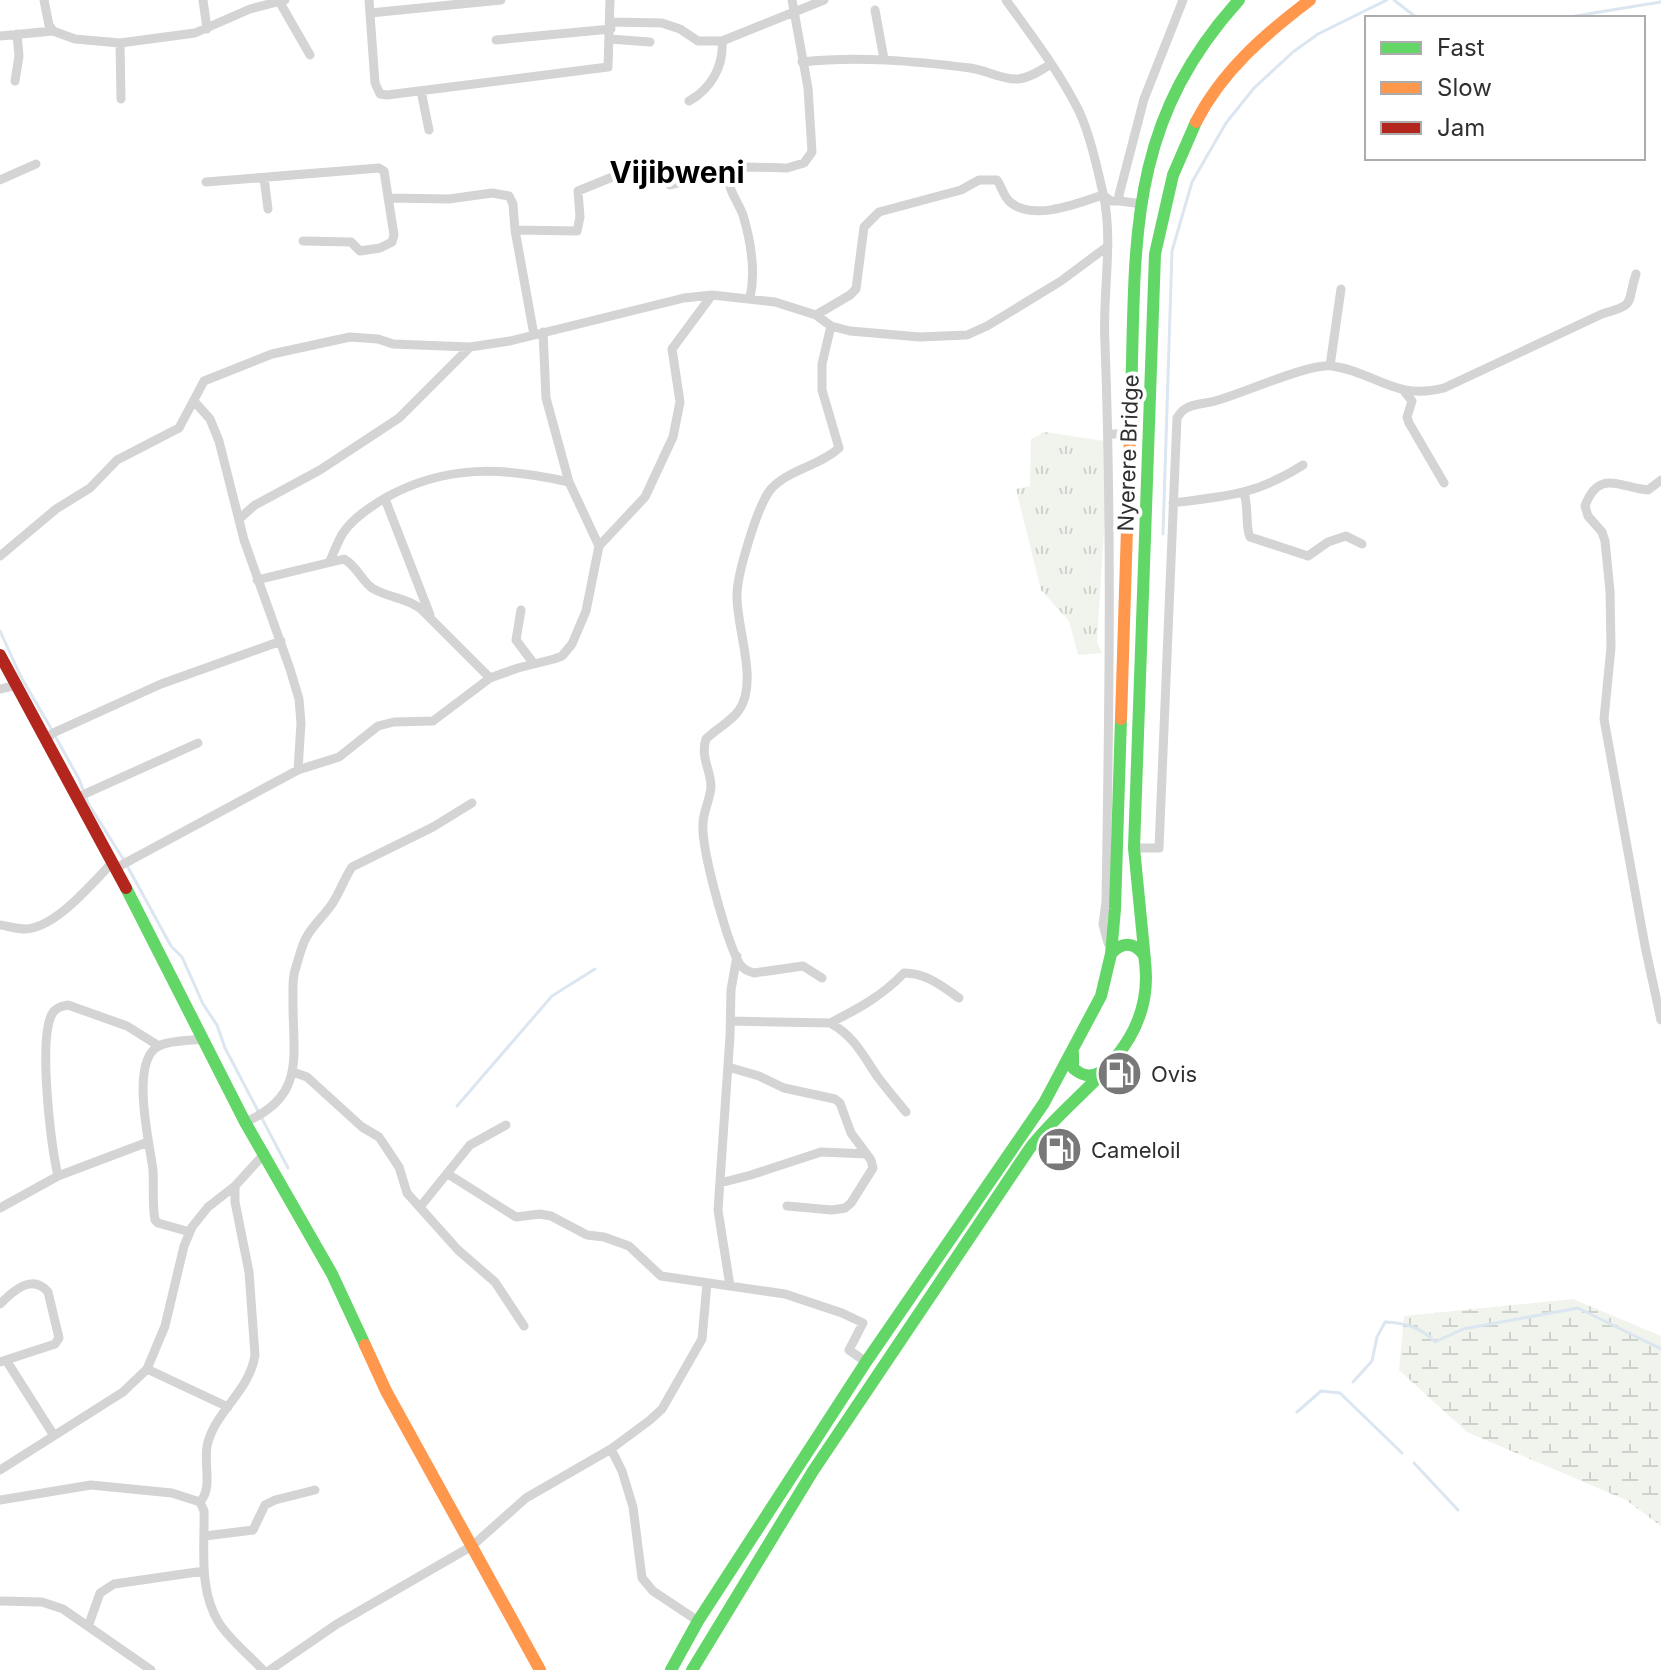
<svg xmlns="http://www.w3.org/2000/svg" width="1661" height="1670" viewBox="0 0 1661 1670" font-family="Inter,sans-serif">
  <style>
    .grass { fill: url(#grass-tufts) }
    .wetland { fill: url(#wetland-marsh) }
    .lines { fill: none; stroke-linecap: round; stroke-linejoin: round }
    .stream { stroke: #dbe6f0; stroke-width: 3 }
    .street { stroke: #d4d4d4; stroke-width: 9 }
    .fast { stroke: #63d668; stroke-width: 12 }
    .slow { stroke: #ff974d; stroke-width: 12 }
    .jam { stroke: #b3261e; stroke-width: 12 }
    .labels { text-anchor: middle; stroke-width: 8; stroke-linejoin: round; paint-order: stroke }
    .street-label { font-size: 22px; fill: #2f2f2f; stroke: #fff }
    .poi-label { font-size: 22px; fill: #2f2f2f; stroke: #fff; text-anchor: start }
    .district-label { font-size: 30px; font-weight: bold; fill: #000; stroke: #fff }
  </style>
  <defs>
    <pattern id="grass-tufts" width="24" height="20" patternUnits="userSpaceOnUse" patternTransform="scale(2)"><rect width="24" height="20" fill="#f0f4ed"/><path d="M3 7l-1-3M5 7V3M7 7l1-3M15 17l-1-3M17 17v-4M19 17l1-3" fill="none" stroke="#ced2cc"/></pattern>
    <pattern id="wetland-marsh" width="20" height="14" patternUnits="userSpaceOnUse" patternTransform="scale(2)"><rect width="20" height="14" fill="#f0f4ed"/><path d="M1 5h8M5 5V1M11 12h8M15 12V8" fill="none" stroke="#ced2cc"/></pattern>
  </defs>
  <rect width="100%" height="100%" fill="#fff"/>
  <path class="grass" d="M1045 432 1104 441 1109 453 1097 642 1102 653 1078 655 1069 621 1041 590 1016 489 1030 486 1031 439Z"/>
  <path class="wetland" d="M1573 1299 1661 1336V1526L1626 1500 1467 1432 1399 1370 1404 1316Z"/>
  <g class="lines">
    <path class="stream" d="M1394 0 1417 18
      M1563 18 1661 2
      M1163 534 1172 251 1192 182 1226 123 1254 88 1293 52 1318 34 1387 0
      M0 631 21 677 52 730
      M55 736 79 779 88 803 125 862 171 946 182 957 203 1004 217 1025 225 1048 288 1168
      M457 1106 552 996 595 969
      M1353 1382 1372 1361 1377 1337 1385 1322C1405 1323 1421 1327 1435 1342L1463 1329 1578 1308 1661 1349
      M1297 1412 1321 1391 1340 1393 1402 1453
      M1414 1463 1458 1510"/>
    <path class="street" d="M44 0 49 25 53 31 75 39 120 43 195 33 250 9 285 0
      M203 0 207 29
      M369 0 375 83 380 94 387 95 608 67 610 0
      M1006 0C1032 36 1059 71 1079 111 1090 135 1097 167 1103 193 1114 242 1102 293 1105 344 1112 530 1109 716 1106 902L1103 924 1108 943
      M279 1 310 55
      M875 10 884 59
      M370 13 501 0
      M610 22 662 23 680 29 698 41H722L824 0
      M0 36 53 31
      M610 39 650 42
      M496 40 611 29
      M120 43 121 99
      M802 62C859 56 914 61 970 68 987 70 1001 80 1018 79 1030 78 1041 70 1051 64
      M15 81 19 56 17 34
      M421 91 429 130
      M689 101C711 89 724 66 722 41
      M264 178 268 209
      M0 180 36 164
      M206 182 379 168 384 171 394 235 392 242 380 248 360 251 351 242 303 241
      M670 185 732 170
      M388 198 449 199 492 193 509 196 513 204 515 230 534 335
      M1142 204 1120 201 1119 195 1144 99 1183 0
      M515 230 577 231 580 217 578 191 627 171
      M750 298C756 271 751 242 743 215 738 201 726 188 729 173L748 167 787 168 804 163 812 152 808 88 792 0
      M816 315 850 295 856 289 864 227 879 212 961 190 979 180H997C1002 187 1003 196 1010 202 1033 222 1079 203 1103 195L1111 201H1120
      M1330 366 1341 289
      M1404 391 1412 401 1407 417 1409 423 1444 483
      M194 401 210 419 219 441 244 540 290 669 299 699 301 723 298 770
      M1108 434H1131
      M1661 480 1648 490C1621 488 1599 468 1585 506L1588 516 1602 532 1605 541 1610 591 1611 647 1604 719 1645 946 1661 1020
      M1244 493C1249 508 1245 527 1250 537L1308 556 1328 542 1346 536 1362 544
      M385 499 430 615
      M1173 503C1227 496 1256 495 1303 465
      M239 519 255 505 320 470 399 418 470 347
      M599 546 645 497 673 437 680 402 672 349 712 295
      M0 556 56 509 90 488 117 460 179 428 204 381 272 354 350 337 378 339 393 344 470 347 510 341 684 298 712 295 775 302 816 315 831 326 850 331 920 337 967 335 987 326 1061 281 1108 246
      M330 561C334 552 338 541 343 533 353 518 370 507 385 498 446 464 503 467 569 482
      M257 580 344 559C357 566 361 580 372 588 388 598 406 597 421 609L490 678
      M521 610 516 640 534 664
      M0 689 18 685
      M47 739 53 733 161 684 281 641
      M78 797 198 743
      M1134 848H1159L1177 418C1180 414 1181 411 1185 409 1193 403 1205 404 1215 401 1242 394 1308 363 1332 366 1376 372 1394 401 1444 388L1602 314C1637 304 1626 305 1636 274
      M116 868 298 770 339 757 378 726 394 722 433 721 490 678 518 668 554 659 562 656 572 644 586 611 599 546 569 482 546 398 543 332
      M0 925C8 926 16 929 25 929 56 928 92 883 113 862
      M822 978 803 966 754 973C747 971 743 969 739 963 727 941 701 849 703 824 703 812 710 800 711 787 711 770 700 757 706 739 716 729 732 721 739 710 759 682 736 627 737 595 737 574 758 504 771 489 789 469 820 466 839 448L822 390V364L831 326
      M731 1021 830 1023C853 1035 863 1055 877 1076 886 1088 896 1100 906 1112
      M830 1023C858 1009 882 996 904 973 926 973 942 986 959 998
      M728 1067 759 1076 784 1088 835 1099 840 1103 851 1133 871 1160 873 1168 851 1203 845 1208 832 1210 787 1206
      M293 1072 307 1077 362 1127 379 1137 399 1167 407 1193 458 1250 495 1282 524 1326
      M245 1122C308 1096 292 1053 293 998 293 987 292 977 296 967 299 958 301 947 306 938 312 926 324 916 332 904 340 892 344 879 352 867L433 827 472 803
      M448 1174 516 1217 540 1214 551 1216 587 1235 604 1237 629 1246 661 1276 785 1294 842 1313 863 1323 849 1350 866 1362
      M58 1176C51 1145 38 1040 52 1014 55 1008 61 1006 68 1005L127 1026 159 1046
      M720 1183 751 1175 821 1152 867 1154
      M420 1207 470 1145 506 1125
      M0 1208 58 1176 148 1142
      M190 1232 158 1223 155 1220C152 1204 154 1187 153 1170 150 1145 129 1060 159 1046 170 1040 190 1041 202 1039
      M730 1286 718 1210 730 1036 731 990 737 956
      M0 1304C13 1291 32 1273 48 1292L59 1338 55 1344 0 1362
      M6 1360 53 1434
      M147 1369 228 1407
      M611 1449 622 1471 633 1507 642 1578 653 1591 698 1621
      M0 1470 123 1392 147 1369 165 1326 184 1246 192 1227 208 1207 235 1186
      M0 1500 91 1485 172 1493 200 1502 204 1511C205 1548 198 1589 219 1623 230 1640 249 1655 263 1670
      M200 1502C214 1487 202 1461 208 1442 217 1410 250 1390 255 1355L249 1272 235 1202V1186L265 1153
      M205 1536 253 1530 265 1505 275 1500 315 1490
      M0 1601 42 1602 63 1609 151 1670
      M89 1624 100 1593 114 1584 204 1571
      M270 1670 337 1624 472 1546 526 1498 611 1449 650 1420 662 1409 702 1339 707 1283"/>
    <path class="fast" d="M1131 401C1136 244 1125 126 1239 0
      M126 888 245 1122 332 1274 365 1345
      M1145 960 1134 848 1155 254 1173 175 1196 122
      M1073 1053V1068C1082 1076 1090 1078 1101 1072
      M671 1670 698 1621 866 1362 1044 1103 1101 996 1111 954 1115 909 1121 719
      M692 1670 813 1471 1030 1148C1079 1085 1160 1048 1144 955 1134 942 1122 941 1111 954"/>
    <path class="slow" d="M1196 122C1222 71 1265 34 1310 0
      M1121 719 1131 401
      M365 1345 386 1391 540 1670"/>
    <path class="jam" d="M0 655 126 888"/>
  </g>
  <defs>
    <symbol id="fuel-disc" viewBox="-11 -11 22 22"><circle r="9.5" fill="#787878" stroke="#fff"/><path d="M-5.5-6h7V0h2V4h1.3V-2.5L3-4.5l.8-.8L6-3V5H2.5V1h-1V6h-7ZM-4.2-4.7v3.2H.2V-4.7Z" fill="#fff"/></symbol>
  </defs>
  <g fill-rule="evenodd">
    <use href="#fuel-disc" x="1094" y="1048" width="51" height="51"/>
    <use href="#fuel-disc" x="1034" y="1124" width="51" height="51"/>
  </g>
  <g class="labels">
    <g class="street-label">
      <text transform="translate(1128 453) rotate(-88)" y="8">Nyerere Bridge</text>
    </g>
    <g class="poi-label">
      <text x="1151" y="1082">Ovis</text>
      <text x="1091" y="1158">Cameloil</text>
    </g>
    <g class="district-label">
      <text x="677" y="183">Vijibweni</text>
    </g>
  </g>
  <rect x="1365" y="16" width="280" height="144" fill="#ffffff" stroke="#acacac" stroke-width="2"/>
  <rect x="1381" y="42" width="40" height="12" fill="#63d668" stroke="#acacac" stroke-width="2"/>
  <text x="1437" y="56" font-size="24" fill="#2f2f2f">Fast</text>
  <rect x="1381" y="82" width="40" height="12" fill="#ff974d" stroke="#acacac" stroke-width="2"/>
  <text x="1437" y="96" font-size="24" fill="#2f2f2f">Slow</text>
  <rect x="1381" y="122" width="40" height="12" fill="#b3261e" stroke="#acacac" stroke-width="2"/>
  <text x="1437" y="136" font-size="24" fill="#2f2f2f">Jam</text>
</svg>
